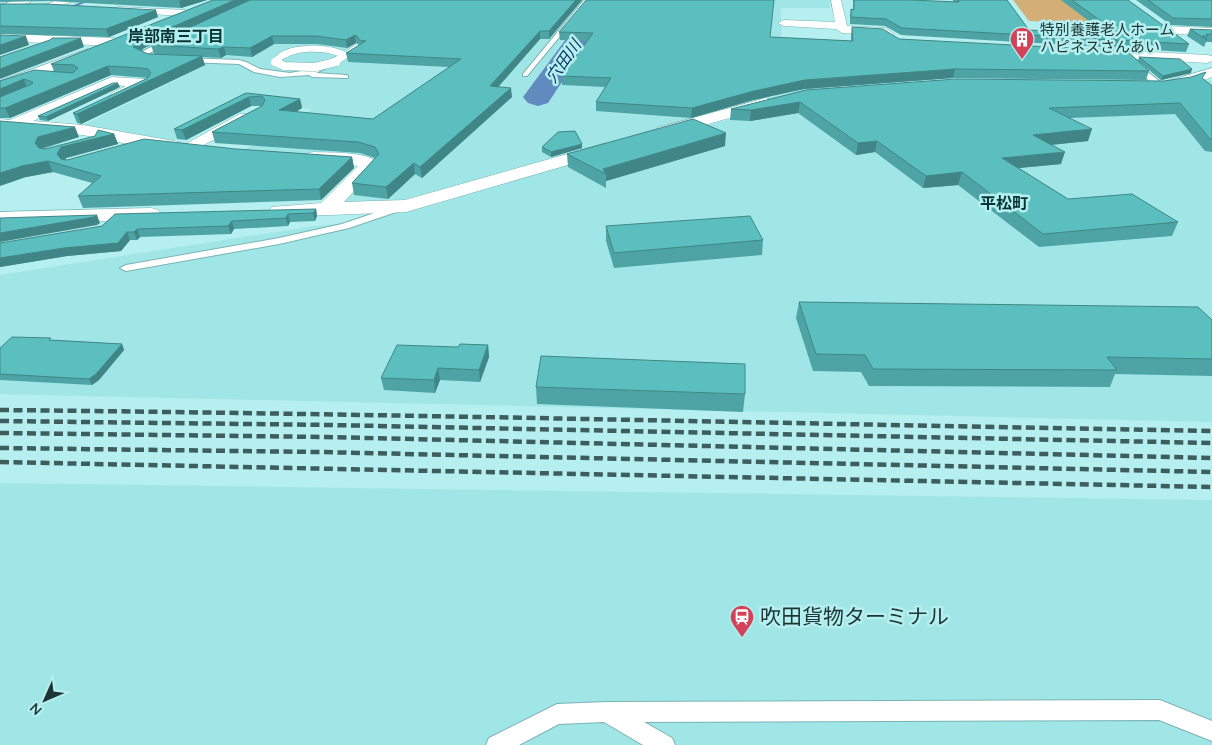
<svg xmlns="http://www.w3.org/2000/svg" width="1212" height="745" viewBox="0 0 1212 745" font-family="Quicksand,'Noto Sans JP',sans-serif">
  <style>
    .built { fill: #a1e6e6 }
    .green { fill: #d4ae77 }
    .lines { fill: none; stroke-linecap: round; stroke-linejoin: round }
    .stream { fill: #618abf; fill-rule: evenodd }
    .river { fill: #618abf; fill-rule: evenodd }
    .lane-casing { stroke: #7bb3b3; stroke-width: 2 }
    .street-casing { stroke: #7bb3b3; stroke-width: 1 }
    .secondary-casing { stroke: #7bb3b3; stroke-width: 1 }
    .lane { fill: #fff; fill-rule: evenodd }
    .street { fill: #fff; fill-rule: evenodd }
    .secondary { fill: #fff; fill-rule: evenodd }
    .rail { stroke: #3e5d5d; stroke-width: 4.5; stroke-dasharray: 9 4.5; stroke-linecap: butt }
    .lane-bridge-far1-casing { stroke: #7bb3b3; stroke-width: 7; stroke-linecap: butt }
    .lane-bridge-casing { stroke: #7bb3b3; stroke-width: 9; stroke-linecap: butt }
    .lane-bridge-far1 { stroke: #fff; stroke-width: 6 }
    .lane-bridge { stroke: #fff; stroke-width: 8 }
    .wall { fill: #4ea4a5; fill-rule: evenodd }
    .shaded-wall { fill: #408686 }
    .building { fill: #5bbfc0; stroke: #408686 }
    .labels { text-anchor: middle; stroke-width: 5; stroke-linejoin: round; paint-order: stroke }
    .far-poi-label { font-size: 15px; fill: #1d3535; stroke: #b5efef; text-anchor: start }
    .far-neighbourhood-label { font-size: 16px; font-weight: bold; fill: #063435; stroke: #b5efef }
    .far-water-label { font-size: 16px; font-style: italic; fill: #0a3466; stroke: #b5efef }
    .near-poi-label { font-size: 21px; fill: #1d3535; stroke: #b5efef; text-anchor: start }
  </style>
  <rect width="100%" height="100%" fill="#b5efef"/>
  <path class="built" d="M230 0H602L534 97H542L609 0H829L830 8H781L782 42 893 48 905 83 800 91 758 105 406 206 327 209 370 164 239 153 312 109 249 102 169 142 81 126 184 76 58 68Z
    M1212 80V422L0 394V275L308 227 370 220 756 112 1194 85Z
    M0 483 1212 500V745H0Z"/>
  <path class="green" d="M1013 0H1110L1141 27 1029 21Z"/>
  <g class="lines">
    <path class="stream" d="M87 0H92L74 7 71 6Z"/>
    <path class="river" d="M595 0H616L548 103 538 106 528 103 523 97Z"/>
    <defs>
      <path id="lane" d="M584 0H590L527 76H523V74Z
        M167 40 172 41 146 55 156 58V60L138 56 145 50Z
        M340 57 342 58V60L316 73 346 75 348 76V78L312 77 309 75 280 77 254 72 239 64 186 62 183 60 186 58 239 60 246 62 260 69 290 73 319 68Z
        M1132 63H1136L1163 84V88H1157L1132 65Z
        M401 204 405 205V209L349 228 279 244 126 271 120 268 126 265 279 238 342 224Z
        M1160 700 1212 721V741L1159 720 644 722 672 738 675 745H643L604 722 559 724 519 745H486L489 738 557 704 607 702Z"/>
      <path id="street" d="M16 0H32L31 2 0 11V5Z
        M56 0H72L71 2 49 9 44 6Z
        M831 0H841L847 26 885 28 894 34 888 38 882 35 842 33 836 29 784 26 778 23 784 20 835 22Z
        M119 7 185 10 191 13 185 16 115 12 113 10 115 8Z
        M1165 26 1212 28V36L1161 33 1159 30Z
        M4 34 114 38 120 42 114 46 0 41V35Z
        M88 49 94 53 93 56 0 90V81Z
        M1095 49 1207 55 1212 56V61L1207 63 1090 56 1089 53Z
        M112 77 145 79 150 80 152 83 150 86 117 100 112 99 110 96 112 93 126 86 114 85 33 121 83 125 180 142 182 146 240 114H252L254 117 252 120 190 152 184 151 182 147 174 151 148 148 83 135 0 129V119L10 120Z
        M766 98 771 100 774 103 771 106 663 137 657 136 655 132 657 128Z
        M603 144 609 145 612 149 609 153 406 212 279 217 272 215 269 211 272 207 321 203 358 166 308 161 305 157 308 153 314 152C330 153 370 151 379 164L344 202 405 200Z
        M151 208 158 210 161 214 158 218 151 220 0 224V212Z"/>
      <path id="secondary" d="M1212 68V77C1198 82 1180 92 1165 88L1163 85 1165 82Z"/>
    </defs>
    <use href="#lane" class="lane-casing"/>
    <use href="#street" class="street-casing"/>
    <use href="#secondary" class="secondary-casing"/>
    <use href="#lane" class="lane"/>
    <use href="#street" class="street"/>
    <use href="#secondary" class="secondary"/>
    <path class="rail" d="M0 410C404 414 808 424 1212 431
      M0 421 331 425 1212 443
      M0 433 326 437 1212 458
      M0 448 319 452 1212 472
      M0 462 1212 487"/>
    <defs>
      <path id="lane-bridge-far1" d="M276 61 278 63
        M276 61 278 63
        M276 61C286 45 326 47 343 54L341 57
        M276 61C291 46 323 46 342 54L341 57
        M336 62 341 57
        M336 62 356 48
        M331 63 341 57
        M332 63 336 62
        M333 63 336 62"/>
      <path id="lane-bridge" d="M275 62 284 66
        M277 62 284 66
        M324 65 334 62
        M324 65 335 62
        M284 66 310 67
        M284 66 310 67
        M310 67H313
        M310 67H313
        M313 67H317
        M313 67H317
        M315 67 336 62
        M317 67 324 65
        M317 67 324 65"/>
    </defs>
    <use href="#lane-bridge-far1" class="lane-bridge-far1-casing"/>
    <use href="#lane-bridge" class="lane-bridge-casing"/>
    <use href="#lane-bridge-far1" class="lane-bridge-far1"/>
    <use href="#lane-bridge" class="lane-bridge"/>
  </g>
  <path class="wall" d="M0 0H207L181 8 49 1 0 2Z
    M213 0H582L549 39H540L499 86 512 97 422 178 415 174 388 199 354 195 352 183 375 158 360 153 215 143 212 132 262 106H251L186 140 177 139 174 129 246 93 300 99 302 108 296 112 373 119 449 67 348 62 346 53 360 45 356 43 347 48 317 44H274L252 57 226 55 221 58 202 57 205 65 81 124 77 123 73 113 148 78 111 75 10 118H0V81L54 71 51 64ZM151 45 154 54 198 56 148 54 141 51 144 48Z
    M853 0H910L953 2V0H1007L1029 30 1106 34 1061 0H1128L1189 44 1186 52 901 35 885 26 850 24V16L851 9H853Z
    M1136 0H1212V27L1171 25Z
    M0 4 158 17 109 37 0 34Z
    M852 27 899 39 1149 71 1146 80 953 78 804 89 753 100 691 118 596 111V102L605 87 562 85V76L587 41 560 40 559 32 770 37 851 41V35Z
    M1190 29 1212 30V42H1206L1204 47 1187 36Z
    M1139 57 1191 73 1161 80 1138 61Z
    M1204 79 1212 86V152L1205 151 1175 114 1070 118 1088 141 1051 145 1061 164 1019 168 1068 199 1178 222 1172 236 1039 247 958 185 923 188 875 152 856 155 798 113 750 121 730 120 731 109 806 90 1164 81Z
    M120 87 48 121 40 120 38 116Z
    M0 121 79 137 42 149H45L114 134 118 144 66 158 65 159 67 160 236 149 352 157 354 168 321 200 83 208 78 196 92 183 53 172 26 177Z
    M725 146 606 181V188L568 167 567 154Z
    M542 147 582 148 551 157 542 152Z
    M316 209 317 216 315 221 290 222 288 226 234 229 231 234 140 237 137 240H130L121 251 67 256 0 267V243Z
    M606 226 763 240 762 255 614 268 606 241Z
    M799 302 1212 320V376L1115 374 1110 387 869 386 861 372 813 371 796 318Z
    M53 340 122 344 124 350 99 380 92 385 0 380V348Z
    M488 345 489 357 480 382 440 380 435 393 384 390 381 378 458 347Z
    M536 387 745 394 743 412 537 404Z"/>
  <path class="shaded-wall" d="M181 0H207L181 8 179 1Z
    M235 0H253L144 48 136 56 133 47 142 40Z
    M576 0H582L549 39V31Z
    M156 10 158 17 109 37 106 29Z
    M540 31V39L491 95 490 86Z
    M355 35 356 43 347 48 346 40Z
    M26 36 29 45 0 55V45Z
    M272 36 274 44 252 57 250 48Z
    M81 38 84 47 0 79V69Z
    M224 47 226 55 221 58 218 49Z
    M202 56 205 65 81 124 77 114Z
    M108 66 111 75 10 118 5 108Z
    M955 69 953 78 804 89 753 100 691 118 692 108 754 91 805 80Z
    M1192 69 1191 73 1161 80 1163 76Z
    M24 79 27 88 0 100V89Z
    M118 83 120 87 48 121 46 117Z
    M511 88 512 97 422 178 420 167Z
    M249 97 251 106 186 140 182 130Z
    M300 99 302 108 282 120 279 110Z
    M800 102 798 113 750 121 751 110Z
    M75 127 79 137 42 148 40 154 35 143 38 137Z
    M1092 129 1088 141 1029 147 1033 135Z
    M726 133 725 146 606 181V174L603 169Z
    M114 134 118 144 66 158 62 165 57 154 61 147Z
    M877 141 875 152 856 155 858 143Z
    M582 144V148L551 157V152Z
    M1065 152 1061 164 999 170 1002 158Z
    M352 157 354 168 321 200 319 189Z
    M48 161 53 172 26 177 0 186V173L22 166Z
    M414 163 415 174 388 199 386 187Z
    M962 172 958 185 923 188 926 176Z
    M316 209 317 216 315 221 313 213Z
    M288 214 290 222 288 226 286 218Z
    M97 215 100 223 97 225 0 242V233Z
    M232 221 234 229 231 234 228 226Z
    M137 229 140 237 137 240 134 232Z
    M127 232 130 240 121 251 67 256 0 267V258Z
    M122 344 124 350 99 380 92 385 89 379Z
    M488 345 489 357 480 382 479 370Z
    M438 368 440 380 435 393 434 380Z"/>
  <path class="building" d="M213 0H235L142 40 133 47 148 54 202 56 77 114 73 113 148 78 151 73 148 69 142 68 108 66 5 108H0V97L32 84 33 82 24 79 0 89V81L34 70 73 73 78 68 74 65 51 64Z
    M250 0H576L549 31H540L490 86 511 88 420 167 414 163 386 187 352 183 379 154 375 147 358 142 212 132 262 106 265 100 262 96 249 97 182 130 174 129 246 93 300 99 279 110 373 119 461 59 346 53 366 41 359 40 358 37 355 35 346 40 316 36H272L250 48 224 47 218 49 151 45Z
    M586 0H774L770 37 853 41 852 27 883 29 899 39 1127 51 1149 71 955 69 805 80 754 91 692 108 596 102 611 78 562 76 593 33 559 32Z
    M854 0H910L959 2 958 0H1007L1029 30 1120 35 1072 0H1128L1189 44 902 28 886 19 851 17V9L854 10Z
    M1148 0H1212V19L1173 18Z
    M0 4H46L156 10 106 29 0 26Z
    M1190 29 1212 30V34H1206L1208 36H1202L1207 40Z
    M0 35 26 36 0 45Z
    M52 38H81L0 69V57L50 40Z
    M1139 57 1180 59 1192 69 1163 76Z
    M1206 72 1202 78 1212 86V139H1210L1180 103 1049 108 1092 129 1033 135 1065 152 1002 158 1068 199 1132 194 1178 222 1043 234 962 172 926 176 877 141 858 143 800 102 751 110 731 109 806 90 956 79 1164 81 1191 77Z
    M113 83H118L46 117 38 116Z
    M693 119 726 133 603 169 606 174 567 154Z
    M0 121 75 127 38 137 35 143 39 148 45 149 95 136 98 130 114 134 61 147 57 154 61 159 67 160 144 139 236 149 352 157 319 189 78 196 101 176 48 161 22 166 0 173Z
    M575 131 582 144 551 152 542 147 558 132Z
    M316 209 313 213 288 214 286 218 232 221 228 226 137 229 134 232H127L118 243 64 248 0 258V243L102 226 115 214Z
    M97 215 94 217 0 233V218Z
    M750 216 763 240 614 253 606 226Z
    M799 302 1198 307 1212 320V359L1107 357 1117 370 873 369 865 355 816 354Z
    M12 337 51 338 49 340 122 344 96 374 89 379 0 374V348Z
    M460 344 488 345 479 370 438 368 434 380 381 378 397 345 458 347Z
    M541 356 745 364V394L536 387Z"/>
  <defs>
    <symbol id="building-pin" viewBox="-11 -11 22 30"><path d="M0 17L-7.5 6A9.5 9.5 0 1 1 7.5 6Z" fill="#d34259" stroke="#b5efef"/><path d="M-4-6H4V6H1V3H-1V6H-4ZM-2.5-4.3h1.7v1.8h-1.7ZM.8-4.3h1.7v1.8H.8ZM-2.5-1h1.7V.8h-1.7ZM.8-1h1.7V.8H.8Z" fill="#fff"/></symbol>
    <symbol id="station-pin" viewBox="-11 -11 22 30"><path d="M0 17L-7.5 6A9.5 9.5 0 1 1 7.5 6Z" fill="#d34259" stroke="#b5efef"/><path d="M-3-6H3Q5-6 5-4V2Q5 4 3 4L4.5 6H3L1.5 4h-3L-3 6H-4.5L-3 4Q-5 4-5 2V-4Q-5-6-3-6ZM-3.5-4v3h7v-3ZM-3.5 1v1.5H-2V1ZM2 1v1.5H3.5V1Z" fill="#fff"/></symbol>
  </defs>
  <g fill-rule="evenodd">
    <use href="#building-pin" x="1008" y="25" width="28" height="38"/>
    <use href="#station-pin" x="728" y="603" width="28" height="38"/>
  </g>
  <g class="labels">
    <g class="far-poi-label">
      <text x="1040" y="35">特別養護老人ホーム<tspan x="1040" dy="17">ハピネスさんあい</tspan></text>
    </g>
    <g class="far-neighbourhood-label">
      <text x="176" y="42">岸部南三丁目</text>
      <text x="1004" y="209">平松町</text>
    </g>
    <g class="far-water-label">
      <text transform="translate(563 61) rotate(-55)" y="6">穴田川</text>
    </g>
    <g class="near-poi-label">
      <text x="760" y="624">吹田貨物ターミナル</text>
    </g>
  </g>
  <g transform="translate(45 700) rotate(225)" stroke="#b5efef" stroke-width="4" paint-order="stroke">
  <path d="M0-4L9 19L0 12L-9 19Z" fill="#1d3535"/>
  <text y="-8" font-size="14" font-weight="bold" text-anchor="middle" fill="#1d3535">N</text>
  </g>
</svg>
